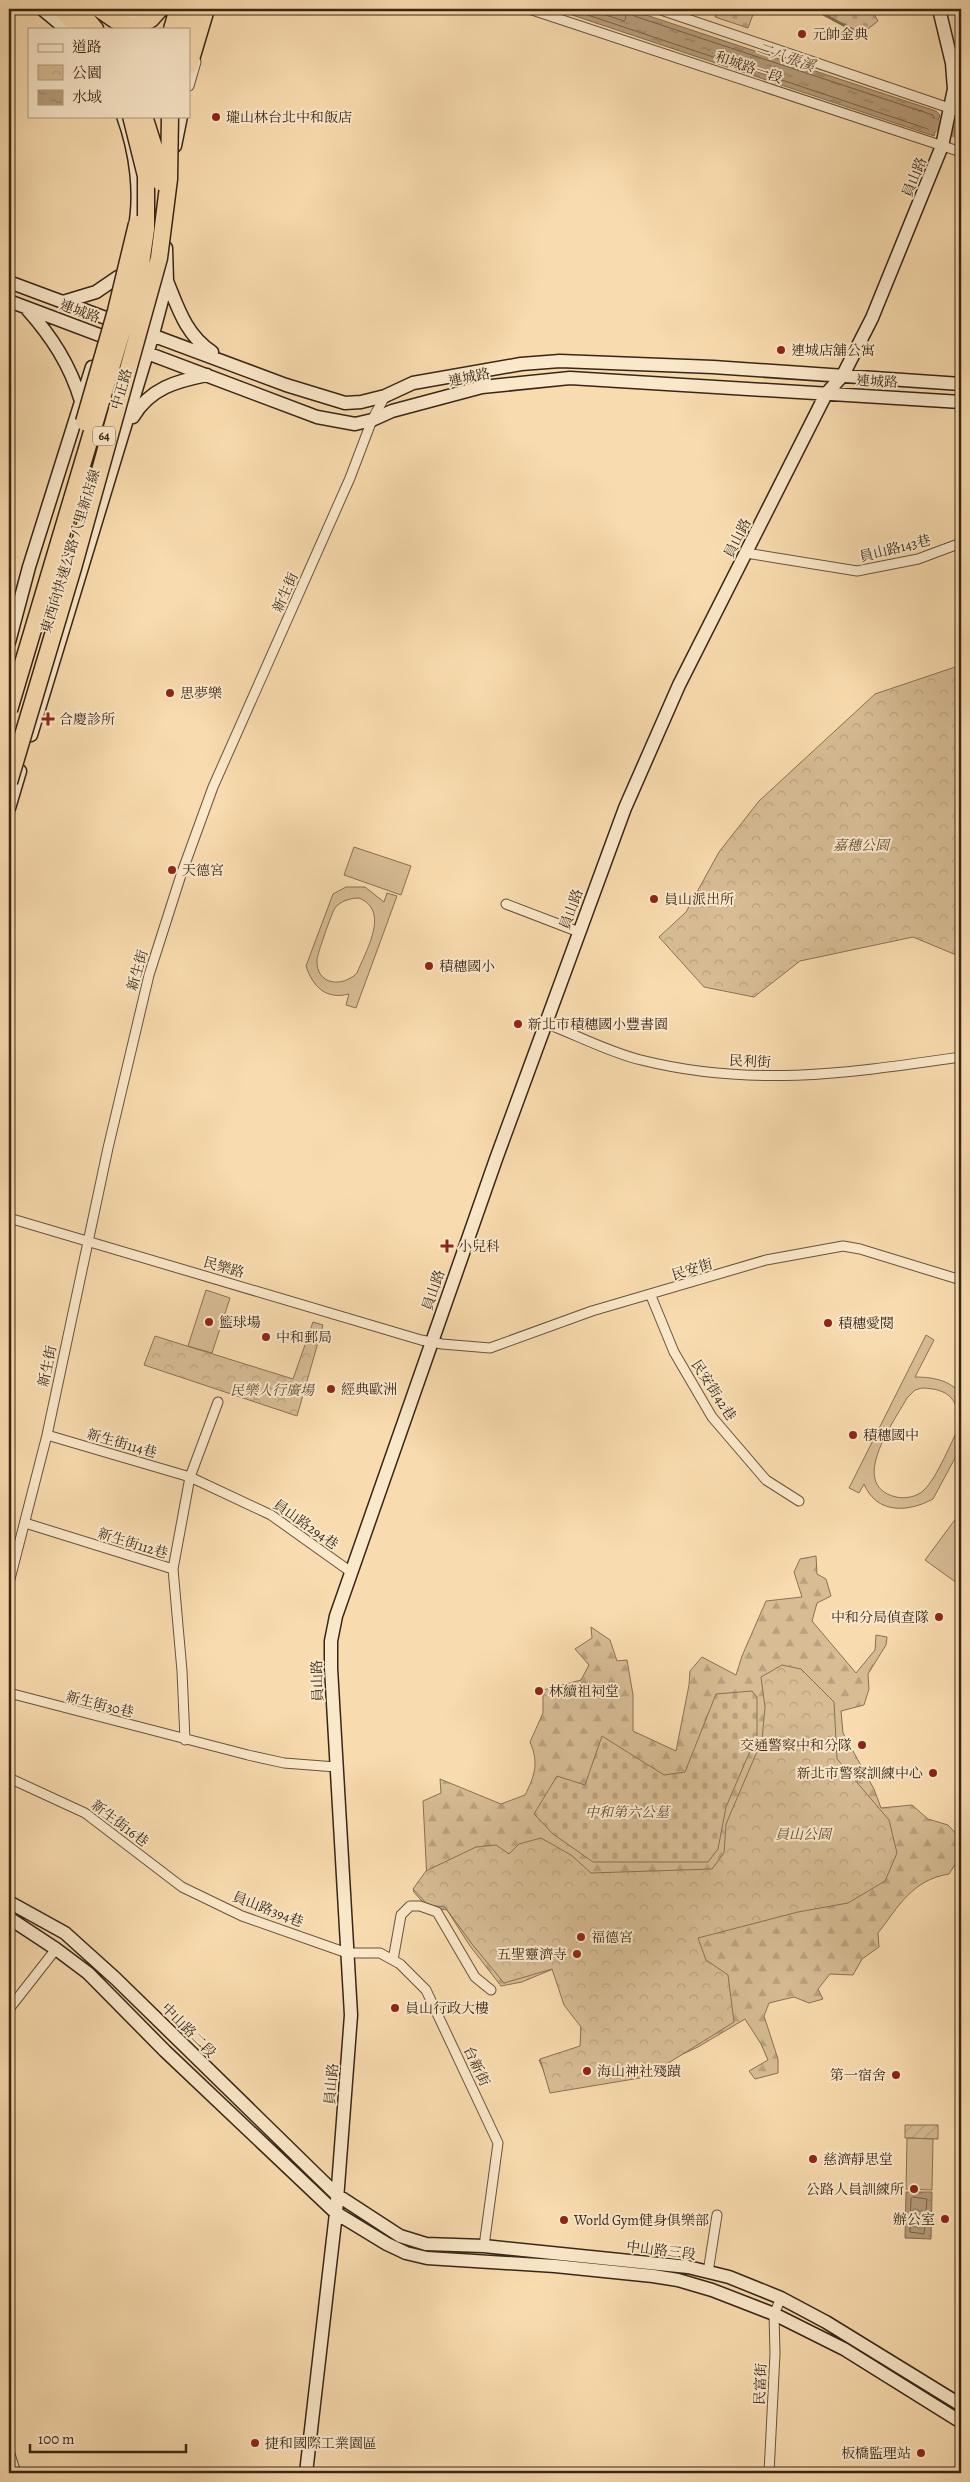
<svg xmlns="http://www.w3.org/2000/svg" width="970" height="2482" viewBox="0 0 970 2482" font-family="Alegreya,'Noto Serif TC',serif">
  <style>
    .forest { fill: url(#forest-firs); stroke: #887156 }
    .cemetery { fill: url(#cemetery-stones); stroke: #887156 }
    .park { fill: url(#park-crowns); stroke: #887156 }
    .garden { fill: url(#garden-furrows); stroke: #887156 }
    .pitch { fill: #d7bc94; stroke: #887156; fill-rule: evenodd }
    .water { fill: url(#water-ripples); stroke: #846d53 }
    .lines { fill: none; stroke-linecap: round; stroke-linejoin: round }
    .shore { stroke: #786249; stroke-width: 1 }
    .stream { stroke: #846d53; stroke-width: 3 }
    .canal { stroke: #b79d7b; stroke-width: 11 }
    .street-casing { stroke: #68533d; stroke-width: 11 }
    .secondary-casing { stroke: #382617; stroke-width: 15 }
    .highway-casing { stroke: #382617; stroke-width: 19 }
    .street { stroke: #fae8ca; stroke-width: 9 }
    .secondary { stroke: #fae8ca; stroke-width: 12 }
    .highway { stroke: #f8dbae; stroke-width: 16 }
    .highway-bridge-casing { stroke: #382617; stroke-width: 19; stroke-linecap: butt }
    .highway-bridge { stroke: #f8dbae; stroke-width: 16 }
    .poi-dot { fill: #8f2418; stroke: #fae8ca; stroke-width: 2 }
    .labels { text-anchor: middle; stroke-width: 4; stroke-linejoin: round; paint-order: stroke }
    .shield { fill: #fae8ca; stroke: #72604d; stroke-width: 1 }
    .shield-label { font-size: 12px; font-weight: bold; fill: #382617 }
    .poi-label { font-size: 14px; fill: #382617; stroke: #fae8ca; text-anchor: start }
    .street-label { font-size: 14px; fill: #382617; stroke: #fae8ca }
    .park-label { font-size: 14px; font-style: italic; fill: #604c36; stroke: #fae8ca }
    .water-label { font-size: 15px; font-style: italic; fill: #5e4a35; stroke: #fae8ca }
  </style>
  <defs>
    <pattern id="forest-firs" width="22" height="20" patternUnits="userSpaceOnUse" patternTransform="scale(1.25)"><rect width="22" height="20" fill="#d7bc94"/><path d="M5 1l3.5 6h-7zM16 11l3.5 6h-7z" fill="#b9a17f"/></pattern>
    <pattern id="cemetery-stones" width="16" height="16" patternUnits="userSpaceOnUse" patternTransform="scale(1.25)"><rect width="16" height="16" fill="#d7bc94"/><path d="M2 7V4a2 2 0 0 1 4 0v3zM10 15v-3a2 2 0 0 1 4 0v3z" fill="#b9a17f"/></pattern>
    <pattern id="park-crowns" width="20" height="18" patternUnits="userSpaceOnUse" patternTransform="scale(1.25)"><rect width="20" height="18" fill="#d7bc94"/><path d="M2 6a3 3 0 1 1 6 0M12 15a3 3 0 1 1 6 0" fill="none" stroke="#b9a17f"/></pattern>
    <pattern id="garden-furrows" width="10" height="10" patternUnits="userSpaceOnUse" patternTransform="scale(1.25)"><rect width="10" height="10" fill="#d7bc94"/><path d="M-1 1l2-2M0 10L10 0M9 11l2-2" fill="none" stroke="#b9a17f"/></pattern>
    <pattern id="water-ripples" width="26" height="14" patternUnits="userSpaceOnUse" patternTransform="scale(1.25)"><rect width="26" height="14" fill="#b79d7b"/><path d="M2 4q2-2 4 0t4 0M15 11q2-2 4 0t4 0" fill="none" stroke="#968064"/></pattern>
  </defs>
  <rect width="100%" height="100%" fill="#f8dbae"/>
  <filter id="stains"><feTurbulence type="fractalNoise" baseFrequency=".004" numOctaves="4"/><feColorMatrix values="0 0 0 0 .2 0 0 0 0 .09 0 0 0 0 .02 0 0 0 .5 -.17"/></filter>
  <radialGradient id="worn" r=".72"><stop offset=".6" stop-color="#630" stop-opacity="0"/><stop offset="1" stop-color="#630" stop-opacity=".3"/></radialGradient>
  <path class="forest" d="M816 1556 817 1574 826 1579 831 1596 817 1603 812 1621 856 1673 875 1650 876 1635 887 1637 886 1645 868 1674 869 1689 864 1705 841 1711 843 1733 874 1789 881 1808 912 1805 928 1819 948 1825 961 1839V1855L949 1874C912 1880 899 1906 878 1933L879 1947 862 1959 853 1975 830 1974 818 1989 823 1999 809 2003 794 1997 769 2003 764 2016 778 2059V2073L755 2079 749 2071 768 2060 761 2044 745 2019 698 2047 670 2060 552 2090 539 2060 581 2047V2024L553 1969 522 1982 501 1986 470 1946 447 1910 427 1907 413 1891 427 1880 423 1801 441 1793 440 1779 501 1804 525 1795C535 1775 539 1763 530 1742L543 1713V1690L581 1680 589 1665 575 1649 592 1638 591 1627 610 1640 617 1661 627 1660 633 1695V1731L676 1751 689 1685 690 1671 702 1657 736 1675 742 1656 766 1601 802 1597 794 1572 800 1559Z"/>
  <path class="cemetery" d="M718 9H755L748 28 715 17Z
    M827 9H871L878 21 863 33 832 20Z
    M752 1691 757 1697V1735L726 1807 718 1849 708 1862H593L553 1834 534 1814 557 1776 585 1785 602 1736 664 1775 685 1772 716 1694Z"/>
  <path class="park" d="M961 665V957L913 937 800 961 754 997 704 987 659 937 686 912 719 852 759 801 875 694Z
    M313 1322 323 1325 297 1416 144 1365 155 1336 293 1379Z
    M782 1665 801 1669 834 1702 837 1759 889 1820 897 1853 885 1881 848 1903 798 1912 698 1938 706 1960 728 1975 734 2022 646 2077 550 2093 540 2059 580 2046 581 2027 564 2005 552 1969 504 1983 472 1944 445 1907 428 1905 413 1889 426 1871 476 1847 496 1845 509 1854 519 1844 541 1838 571 1855 591 1873 712 1869 724 1853 726 1824 762 1740 765 1707 761 1677Z"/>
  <path class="garden" d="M905 2125H938V2139L905 2138Z"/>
  <path class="pitch" d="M354 847 411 866 401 895 344 875Z
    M346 887H365L384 902 387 893 397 896 356 1008 346 1005 349 994C326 1000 313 987 306 966L333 894ZM359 898C391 911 365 952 357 973 342 988 316 985 317 960 317 955 332 912 335 908 340 901 351 898 359 898Z
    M206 1290 230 1298 212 1353 188 1346Z
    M926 1335 934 1340 915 1377C932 1377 950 1380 961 1394V1447L933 1499C909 1512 877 1515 864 1484L859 1493 849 1488ZM922 1388C949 1389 956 1398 961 1423 952 1440 937 1478 924 1490 917 1497 905 1499 896 1497 847 1485 894 1422 907 1398L915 1390Z
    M957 1517 961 1521V1586L925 1560Z
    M907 2138 933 2139 932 2190 906 2189Z"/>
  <path class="water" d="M566 9H628L936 111 940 115 934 136 572 15 564 12Z
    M906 2192H932L931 2239 905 2238Z"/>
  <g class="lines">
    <path class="shore" d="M570 9 928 129 931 128 934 118 933 115 634 16 630 9
      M587 9 624 21 626 18 624 9
      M913 2197 927 2199 924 2234 910 2232 911 2199Z"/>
    <path class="stream" d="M821 9V13L853 30 858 36"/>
    <path class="canal" d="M923 121 961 134"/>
    <defs>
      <path id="street" d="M529 9 961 152
        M658 9 961 112
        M123 16 137 17 149 9
        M189 86 196 62
        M746 553 857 571 918 559 961 543
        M506 904 579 932
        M545 1023C577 1035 608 1052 641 1060 753 1088 849 1073 961 1057
        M9 1218 421 1340 442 1344 490 1348 592 1311 766 1260 843 1246 860 1249 961 1280
        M651 1296 674 1352 712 1417 766 1480 799 1501
        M47 1435 190 1477 271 1515 351 1572
        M25 1523 173 1569 190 1477 218 1402
        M173 1569 182 1671 185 1740
        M9 1583 47 1435 108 1148 149 975 181 875 213 787 350 478 372 420 385 396
        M9 1693 248 1755 284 1763 336 1767
        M9 1778 85 1813 182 1887 242 1916 347 1953H380L400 1964 426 1990 498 2143 484 2246
        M393 1960 401 1915 410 1906H420L437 1912 475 1977 491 1990
        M9 2009 56 1949
        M708 2272 717 2215
        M9 2451 16 2473
        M769 2473 775 2354 774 2314 781 2298"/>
      <path id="secondary" d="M42 9 66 29
        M123 116C136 152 142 194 134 232
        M175 146 181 116
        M167 281C178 308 186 335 212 352
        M9 282 286 385 345 403 361 402 385 396 413 383 521 364 560 361 713 367 961 384
        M9 301 317 417 355 424 372 420 392 411 482 387 570 378 961 402
        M63 302 96 292 118 277
        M27 309C52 337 70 365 81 401
        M133 417C150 388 177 381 207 375
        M9 642 29 567 92 367
        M31 735 153 334 167 281 166 248
        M9 808 20 771
        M9 1902 65 1933 116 1979 337 2195 400 2236 426 2244 484 2246 688 2267 729 2277 781 2298 826 2322 961 2405
        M9 1918 56 1949 88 1973 165 2051 336 2213 387 2244 406 2253 427 2258 555 2266 653 2276 678 2280 712 2290 774 2314 844 2349 961 2422
        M306 2473 336 2213 351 2015 331 1668V1641L336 1616 496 1159 625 808 679 685 826 394 843 375 872 318 942 146 954 89 952 63 939 9"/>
      <path id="highway" d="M61 9 79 29
        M78 9 95 29
        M99 9 115 20 134 27 151 19 160 9
        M172 29 178 9
        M184 29 191 9
        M189 66 206 9"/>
    </defs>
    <use href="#street" class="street-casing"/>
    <use href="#secondary" class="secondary-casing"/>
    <use href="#highway" class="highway-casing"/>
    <use href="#street" class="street"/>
    <use href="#secondary" class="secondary"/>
    <use href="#highway" class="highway"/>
    <defs>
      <path id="highway-bridge" d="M144 116 157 157 160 182
        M84 422 116 311 137 224
        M9 710 140 271 146 229V176L131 116
        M9 782 73 568 159 258 169 179 170 116"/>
    </defs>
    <use href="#highway-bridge" class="highway-bridge-casing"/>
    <use href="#highway-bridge" class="highway-bridge"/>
  </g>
  <g class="poi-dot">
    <circle cx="802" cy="34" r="5"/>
    <circle cx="216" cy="117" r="5"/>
    <circle cx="781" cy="350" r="5"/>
    <circle cx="170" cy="693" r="5"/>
    <path d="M45.5 711.5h5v5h5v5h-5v5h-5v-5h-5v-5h5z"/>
    <circle cx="172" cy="870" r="5"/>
    <circle cx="654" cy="899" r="5"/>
    <circle cx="429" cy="966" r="5"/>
    <circle cx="518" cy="1024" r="5"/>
    <path d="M444.5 1238.5h5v5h5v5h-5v5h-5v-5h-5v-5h5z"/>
    <circle cx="209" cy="1322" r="5"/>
    <circle cx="828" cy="1323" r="5"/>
    <circle cx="266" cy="1337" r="5"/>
    <circle cx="331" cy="1389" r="5"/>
    <circle cx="853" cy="1435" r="5"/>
    <circle cx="939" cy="1617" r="5"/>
    <circle cx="539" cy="1691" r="5"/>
    <circle cx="862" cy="1745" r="5"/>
    <circle cx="933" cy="1773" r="5"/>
    <circle cx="581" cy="1937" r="5"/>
    <circle cx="577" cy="1954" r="5"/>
    <circle cx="395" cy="2008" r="5"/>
    <circle cx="587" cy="2071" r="5"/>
    <circle cx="896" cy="2075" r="5"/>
    <circle cx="813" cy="2159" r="5"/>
    <circle cx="914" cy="2189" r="5"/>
    <circle cx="945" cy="2219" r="5"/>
    <circle cx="564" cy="2220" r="5"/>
    <circle cx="255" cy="2443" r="5"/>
    <circle cx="921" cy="2453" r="5"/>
  </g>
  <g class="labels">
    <rect class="shield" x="93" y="426.5" width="22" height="19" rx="4"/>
    <g class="shield-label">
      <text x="104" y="440">64</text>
    </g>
    <g class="poi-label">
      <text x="812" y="39">元帥金典</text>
      <text x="226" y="122">瓏山林台北中和飯店</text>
      <text x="791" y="355">連城店舖公寓</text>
      <text x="180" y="698">思夢樂</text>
      <text x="59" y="724">合慶診所</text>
      <text x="182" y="875">天德宮</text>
      <text x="664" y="904">員山派出所</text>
      <text x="439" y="971">積穗國小</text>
      <text x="528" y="1029">新北市積穗國小豐書園</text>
      <text x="458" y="1251">小兒科</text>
      <text x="219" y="1327">籃球場</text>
      <text x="838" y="1328">積穗愛閱</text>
      <text x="276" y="1342">中和郵局</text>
      <text x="341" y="1394">經典歐洲</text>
      <text x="863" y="1440">積穗國中</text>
      <text x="929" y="1622" text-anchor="end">中和分局偵查隊</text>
      <text x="549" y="1696">林續祖祠堂</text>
      <text x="852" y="1750" text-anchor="end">交通警察中和分隊</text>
      <text x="923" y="1778" text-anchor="end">新北市警察訓練中心</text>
      <text x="591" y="1942">福德宮</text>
      <text x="567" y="1959" text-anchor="end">五聖靈濟寺</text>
      <text x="405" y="2013">員山行政大樓</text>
      <text x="597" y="2076">海山神社殘蹟</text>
      <text x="886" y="2080" text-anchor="end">第一宿舍</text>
      <text x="823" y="2164">慈濟靜思堂</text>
      <text x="904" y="2194" text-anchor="end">公路人員訓練所</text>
      <text x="935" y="2224" text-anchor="end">辦公室</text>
      <text x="574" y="2225">World Gym健身俱樂部</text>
      <text x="265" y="2448">捷和國際工業園區</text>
      <text x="911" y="2458" text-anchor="end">板橋監理站</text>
    </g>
    <g class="street-label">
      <text transform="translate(749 67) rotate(19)" y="5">和城路一段</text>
      <text transform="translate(914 177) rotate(-68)" y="5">員山路</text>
      <text transform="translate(80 311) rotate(20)" y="5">連城路</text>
      <text transform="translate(469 377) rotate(-12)" y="5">連城路</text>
      <text transform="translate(877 381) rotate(3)" y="5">連城路</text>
      <text transform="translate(121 389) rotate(-73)" y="5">中正路</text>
      <text transform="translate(737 538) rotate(-63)" y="5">員山路</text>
      <text transform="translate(895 548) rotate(-14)" y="5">員山路143巷</text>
      <text transform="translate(70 551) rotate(-73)" y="5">東西向快速公路 八里新店線</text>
      <text transform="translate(285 592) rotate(-66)" y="5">新生街</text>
      <text transform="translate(571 909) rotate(-70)" y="5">員山路</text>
      <text transform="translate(137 970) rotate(-74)" y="5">新生街</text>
      <text transform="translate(750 1061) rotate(3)" y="5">民利街</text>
      <text transform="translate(224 1267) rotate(16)" y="5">民樂路</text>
      <text transform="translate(692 1269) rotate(-17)" y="5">民安街</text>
      <text transform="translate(433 1290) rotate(-71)" y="5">員山路</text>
      <text transform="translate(47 1366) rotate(-78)" y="5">新生街</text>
      <text transform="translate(714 1390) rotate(57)" y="5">民安街42巷</text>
      <text transform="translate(122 1443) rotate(16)" y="5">新生街114巷</text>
      <text transform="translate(306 1524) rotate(35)" y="5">員山路294巷</text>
      <text transform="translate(133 1543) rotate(17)" y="5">新生街112巷</text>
      <text transform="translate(317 1681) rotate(-92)" y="5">員山路</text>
      <text transform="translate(100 1704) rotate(14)" y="5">新生街30巷</text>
      <text transform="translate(120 1823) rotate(37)" y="5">新生街16巷</text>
      <text transform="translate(268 1909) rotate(21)" y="5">員山路394巷</text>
      <text transform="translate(189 2030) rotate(45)" y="5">中山路二段</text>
      <text transform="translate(477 2066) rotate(65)" y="5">台新街</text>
      <text transform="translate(331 2084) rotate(-85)" y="5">員山路</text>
      <text transform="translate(661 2250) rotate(7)" y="5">中山路三段</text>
      <text transform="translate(760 2384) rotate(-87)" y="5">民富街</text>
    </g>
    <g class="park-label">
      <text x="861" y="850">嘉穗公園</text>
      <text x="272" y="1395">民樂人行廣場</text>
      <text x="627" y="1817">中和第六公墓</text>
      <text x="803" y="1839">員山公園</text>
    </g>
    <g class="water-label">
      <text transform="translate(786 57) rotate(19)" y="5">二八張溪</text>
    </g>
  </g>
  <rect width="970" height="2482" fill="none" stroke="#f8dbae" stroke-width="30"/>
  <rect x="10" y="10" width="950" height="2462" fill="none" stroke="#382617" stroke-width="2.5"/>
  <rect x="15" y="15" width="940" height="2452" fill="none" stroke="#382617"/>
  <rect x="28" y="28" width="162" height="90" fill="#fae8ca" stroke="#ac9a82"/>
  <rect x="38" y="44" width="25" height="8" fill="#fae8ca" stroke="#ac9a82"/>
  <text x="72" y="52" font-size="15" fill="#382617">道路</text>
  <rect x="38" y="65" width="25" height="15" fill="url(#park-crowns)" stroke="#ac9a82"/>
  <text x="72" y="78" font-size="15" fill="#382617">公園</text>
  <rect x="38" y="90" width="25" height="15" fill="url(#water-ripples)" stroke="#ac9a82"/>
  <text x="72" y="102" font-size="15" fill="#382617">水域</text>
  <path d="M30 2444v8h156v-8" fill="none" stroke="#382617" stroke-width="2.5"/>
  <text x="38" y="2444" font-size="15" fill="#382617" stroke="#fae8ca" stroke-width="4" paint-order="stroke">100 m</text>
  <rect width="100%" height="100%" filter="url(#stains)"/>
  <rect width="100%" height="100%" fill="url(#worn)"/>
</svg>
